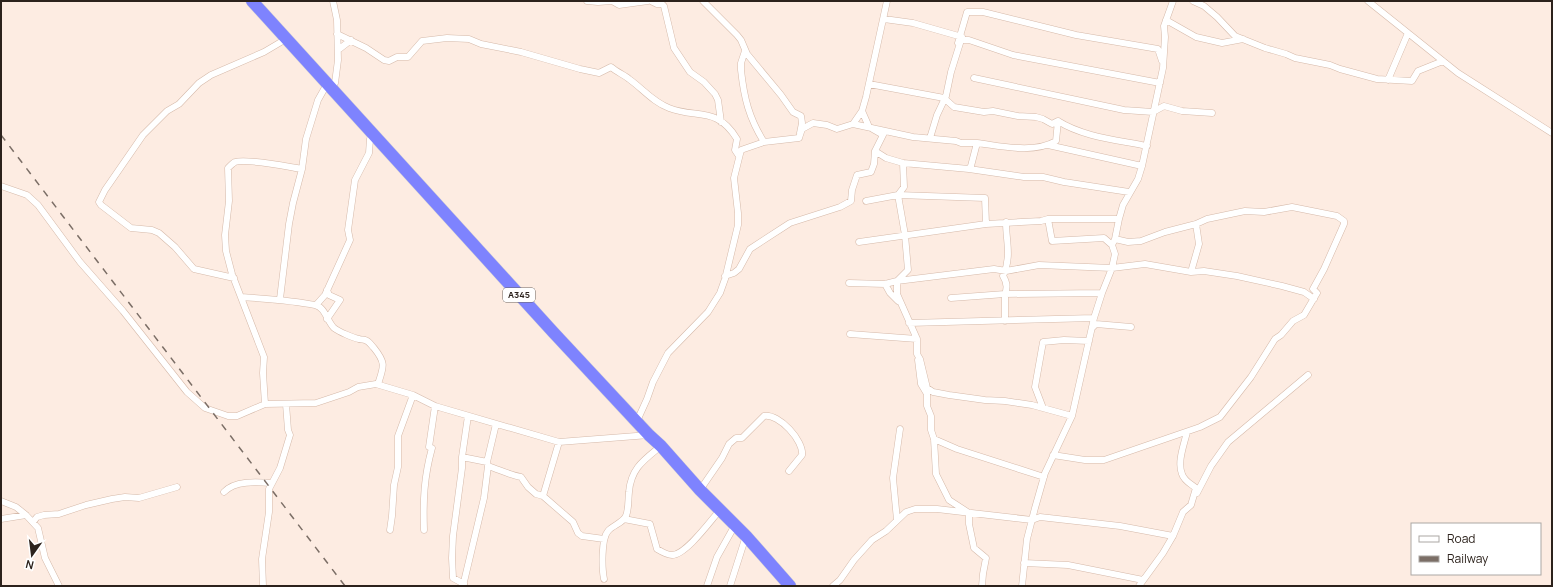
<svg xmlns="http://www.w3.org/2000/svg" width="1553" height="587" viewBox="0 0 1553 587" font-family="Manrope,sans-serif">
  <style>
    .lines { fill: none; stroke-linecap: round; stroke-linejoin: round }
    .street-casing { stroke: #d5b9a9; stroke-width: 7 }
    .highway-casing { stroke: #d5d3d2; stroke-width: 13 }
    .street { stroke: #fff; stroke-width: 6 }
    .highway { stroke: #7e83fe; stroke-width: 12 }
    .rail { stroke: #7b6e66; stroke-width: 1.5; stroke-dasharray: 7 7; stroke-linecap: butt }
    .labels { text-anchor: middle; stroke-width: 3; stroke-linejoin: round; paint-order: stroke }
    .shield { fill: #fff; stroke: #6b6460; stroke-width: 1 }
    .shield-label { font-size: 9px; font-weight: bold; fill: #2c221c }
  </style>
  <rect width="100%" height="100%" fill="#fdece2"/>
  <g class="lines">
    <defs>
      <path id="street" d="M587 1 598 2 612 1 619 5 648 1
        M651 1 657 4H662L664 6 674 48 690 72 704 82 715 94 718 100 721 122
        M703 1 737 35 741 40 747 54 781 95 793 112 801 116 802 123 800 133
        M1193 1 1204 6 1217 17 1235 36 1265 48 1286 54 1295 58 1330 65 1340 69 1377 79 1412 81 1418 71 1443 61
        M1368 1 1458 73 1552 133
        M884 19 913 23 962 37
        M1166 20 1196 37 1222 43 1243 39
        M337 34 366 48 384 60 389 61 397 57H408L422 41 447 38 469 39 481 44 521 52 580 69 599 73 611 67C617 72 624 75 629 79 643 89 653 102 669 108 697 119 717 106 737 139L735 150 739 156
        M958 43 967 12H983L1076 35 1158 49 1162 61
        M338 50 351 40
        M745 51 741 63V70C744 98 749 118 764 142
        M974 78 1124 110 1153 112 1164 106 1182 111 1212 113
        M1388 80 1408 33
        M869 84 944 98 954 107 984 112 993 111 1018 116 1036 117 1043 119 1052 124 1058 121C1083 137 1118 140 1147 146
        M331 88 335 83 338 60 337 20 333 1
        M853 124 862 111 866 97 887 1
        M799 138 802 129 813 123 827 125 837 129 853 124 913 137 956 141 961 143H977L971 166 969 169
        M930 138 937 115 946 96 951 72 961 40H969L1013 55 1160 83
        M977 143C1002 146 1033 154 1056 141L1058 121
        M1048 145 1142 166
        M875 151 886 158 903 163 904 187 898 195 905 235 908 270 897 281V294L917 339V354L920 359 927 388 933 392 949 395 985 400 1005 401 1032 405 1072 416
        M903 163 969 169 1024 177H1043L1064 182 1129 192
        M1 186 27 195 38 205 80 262 123 311 187 392 205 408 228 416H237L265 404 316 403 349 392 358 387 376 384 413 395 435 406 559 442 649 435
        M866 201 898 195 985 198 986 224
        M1048 219 1052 241 1104 238 1112 245
        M859 242 986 224 1041 221 1048 219H1119
        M1191 272 1199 244 1196 224
        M725 276 734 273 739 269 750 249 790 223 840 207 851 201 852 190 857 175 871 172 874 164 875 151 883 135 869 127 862 111
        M234 278 194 269 175 247 159 233 152 230 131 228 101 205 99 202 105 190 143 135 167 111 179 104 199 83 211 75 264 52 286 39
        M849 283 885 284 897 281 994 269 1006 271 1039 265 1112 268 1145 264 1191 272 1204 271 1237 276 1282 286 1304 292 1314 299
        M885 284 890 293 898 301
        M327 290 329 295 340 300 327 319
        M242 297C266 299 291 300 315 305 325 307 327 321 334 328 339 332 354 338 359 339 361 340 363 339 365 340 369 341 371 345 374 348 386 363 384 366 378 384
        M951 298 1005 294 1102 293
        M280 299 289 224 293 203 302 169 306 139 318 100 327 84
        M316 305 325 295 350 240 348 230 355 180 369 153 370 139 373 133
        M1005 321V294C1008 287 1007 282 1003 276 1012 256 1006 242 1006 222
        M909 323 1094 318
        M1092 328 1096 324 1131 327
        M850 334 917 339
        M918 360 921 384 927 394V406L931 416V430L934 439 936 474 949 500 969 513V524L974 548 986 558 983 574 982 586
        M265 404 263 373 264 357 232 274 226 251 225 235 229 201 228 168C230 166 233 163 235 162 247 158 289 167 302 169
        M1043 408 1035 387 1043 342 1064 340 1089 341
        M637 421 647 399 653 382 668 353 708 312 720 293 725 279 738 225V213L734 178 741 150 764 142 799 138
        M934 439 957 449 1044 477
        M1053 455 1085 460H1104L1200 427 1220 417 1251 377 1275 339 1281 335 1293 321 1304 315 1317 293 1313 289 1324 269 1344 224V221L1337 216 1292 207 1264 212 1245 211 1207 219 1196 224 1165 232 1141 241 1128 242 1115 239
        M462 457 487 462
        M488 466C500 470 510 475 521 477L528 487 536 494 543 496 573 522 578 533 582 536 604 539
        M700 490 722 458 729 444 736 438H742L764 416C779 413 804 441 802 455L789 471
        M224 492C235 480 258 482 272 483
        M1197 493 1211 466 1228 442 1308 375
        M543 496 559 442
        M1 501 16 507 26 515 38 528 45 558 59 586
        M1 519 26 515
        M624 519 650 524 657 549C662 552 667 555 672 555 686 555 711 520 720 510
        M897 520 893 478 900 429
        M33 522 37 517 44 515 59 514 86 505 112 499 125 497 139 498 177 487
        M390 530 392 516 394 485 398 467V436L413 395
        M424 530C423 500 424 477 432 448L429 447 435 406
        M1024 563 1068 565 1143 580
        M604 579C602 569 601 539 608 531 613 525 623 523 626 516 629 508 628 500 629 492 631 468 644 460 661 446
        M464 584 453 578 452 558 453 536 462 468V457L468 416
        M263 586 262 559 269 512V489L280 468 290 435 288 430 286 404
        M463 586 484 498 488 466 487 462 496 424
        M707 586 717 557 735 525
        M730 586 746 536
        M833 586 840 580 854 560 872 540 886 531 906 512 915 509H937L1032 520 1040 517 1120 526 1173 536
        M1022 586 1027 539 1035 508 1045 473 1072 416 1094 318 1102 293 1112 268 1115 254 1112 245 1115 239 1119 219 1123 205 1138 179 1142 166 1163 68 1165 37 1164 26 1173 1
        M1139 586 1163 553 1173 536 1183 512 1191 505 1196 488C1191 484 1184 481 1182 474 1177 462 1184 445 1187 432"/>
      <path id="highway" d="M252 1 553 332 649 435 661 446 700 490 746 536 790 586"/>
    </defs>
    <use href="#street" class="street-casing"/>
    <use href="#highway" class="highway-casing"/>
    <use href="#street" class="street"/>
    <use href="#highway" class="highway"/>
    <path class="rail" d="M1 135 345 586"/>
  </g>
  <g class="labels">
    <rect class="shield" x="503" y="288" width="32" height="14" rx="3"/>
    <g class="shield-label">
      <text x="519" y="298">A345</text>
    </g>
  </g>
  <rect width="1553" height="587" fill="none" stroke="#2c221c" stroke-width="4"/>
  <rect x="1411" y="523" width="130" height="52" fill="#ffffff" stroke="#aba7a4"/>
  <rect x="1419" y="536" width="20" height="6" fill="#ffffff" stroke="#aba7a4"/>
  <text x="1447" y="543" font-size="12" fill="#2c221c">Road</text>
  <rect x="1419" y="556" width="20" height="6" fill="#7b6e66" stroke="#aba7a4"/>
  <text x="1447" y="563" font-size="12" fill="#2c221c">Railway</text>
  <g transform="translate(32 555) rotate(194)" stroke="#ffffff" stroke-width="3" paint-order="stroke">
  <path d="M0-3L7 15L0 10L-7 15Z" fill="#2c221c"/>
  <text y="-6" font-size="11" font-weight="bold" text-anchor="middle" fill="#2c221c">N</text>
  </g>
</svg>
